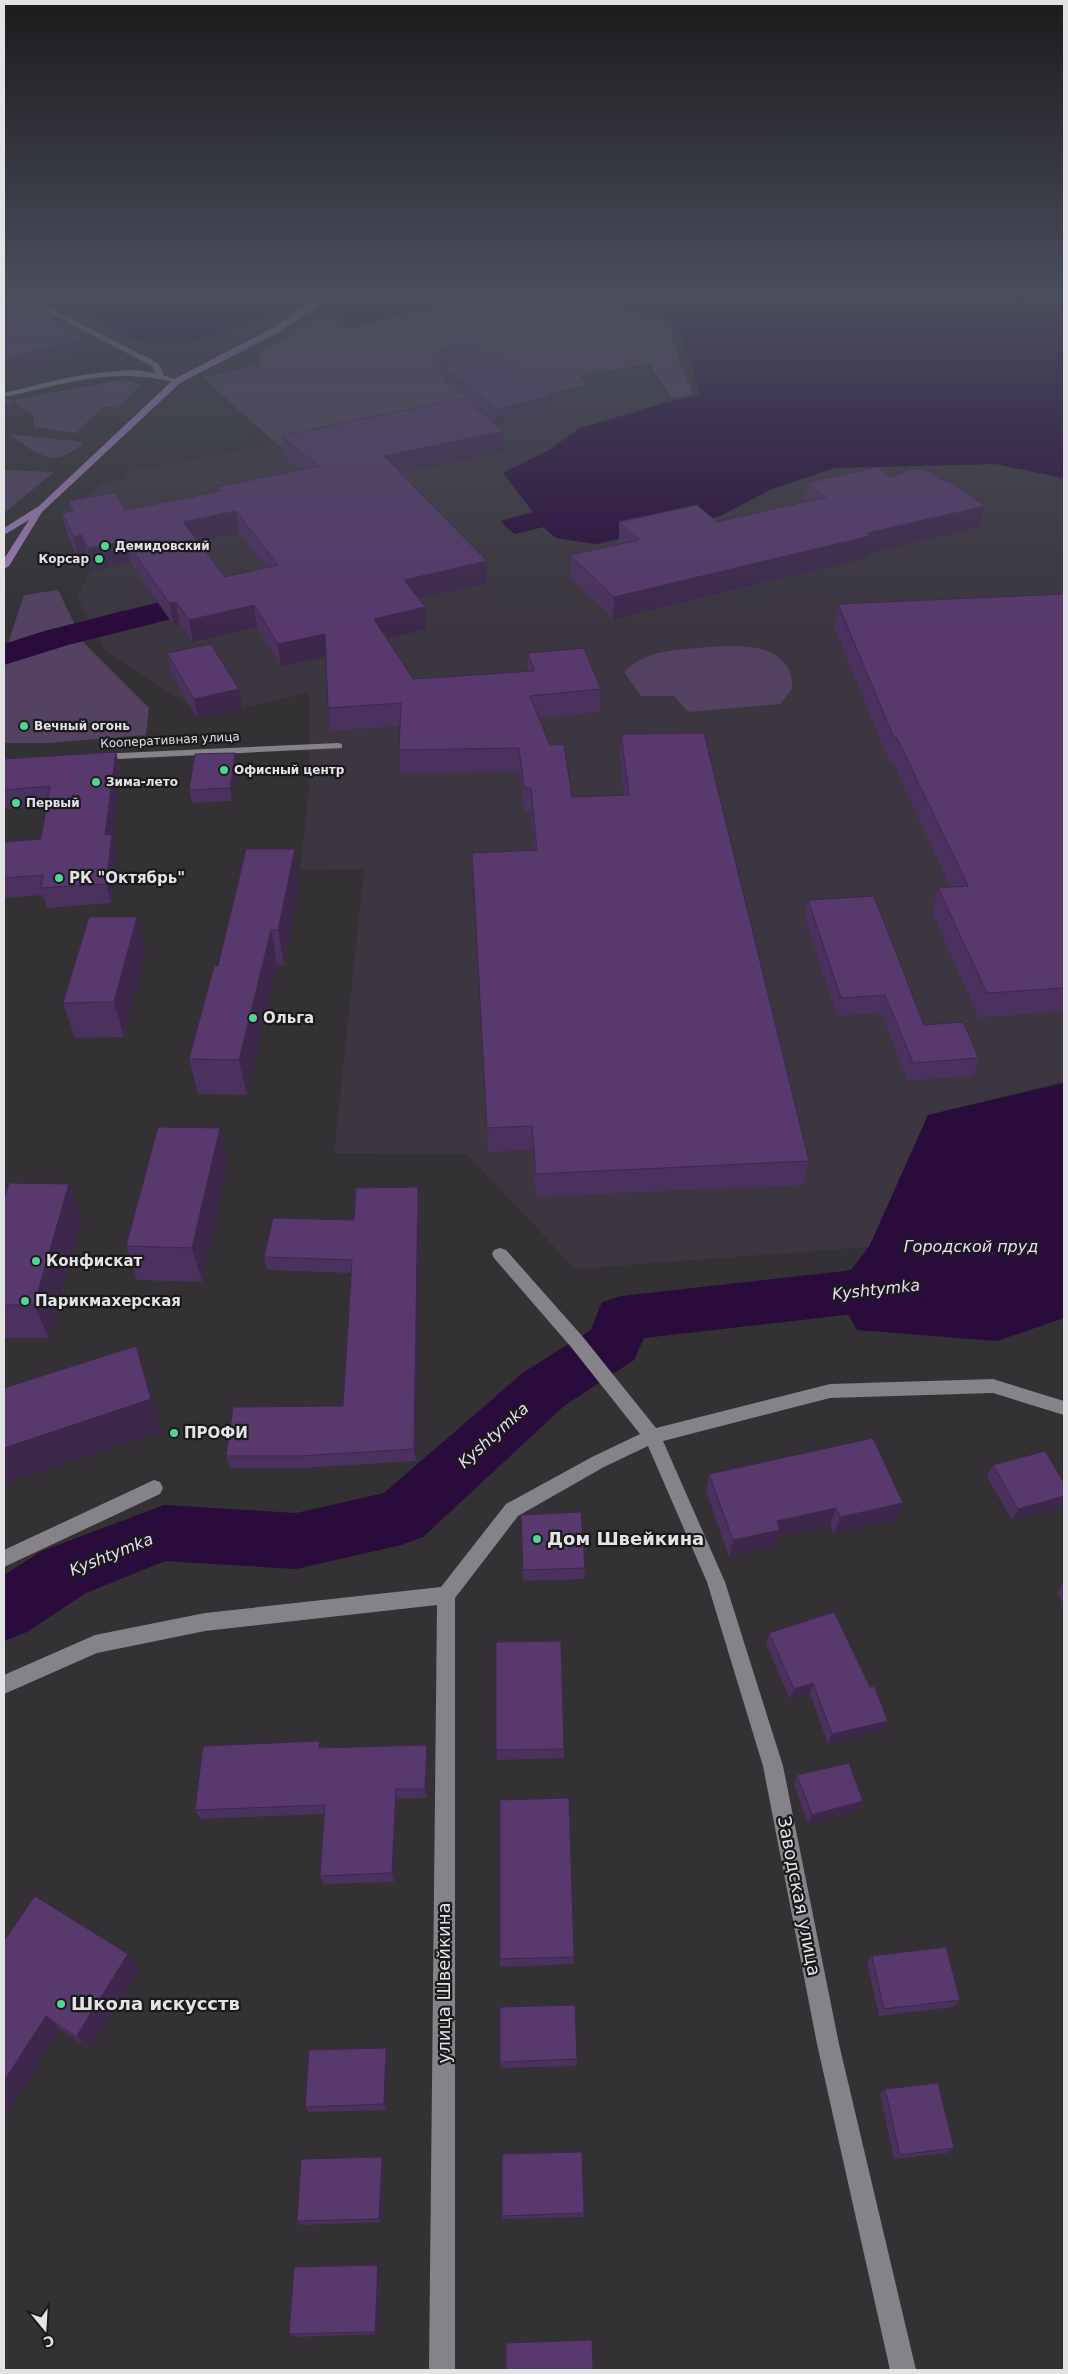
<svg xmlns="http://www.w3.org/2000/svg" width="1068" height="2374" viewBox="0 0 1068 2374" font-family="'DejaVu Sans',sans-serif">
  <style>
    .built { fill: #3b363f }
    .green { fill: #534261 }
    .water { fill: #290b3c }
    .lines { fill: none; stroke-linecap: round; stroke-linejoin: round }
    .river { fill: #290b3c; fill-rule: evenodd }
    .minor { fill: #858387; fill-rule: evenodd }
    .tertiary { fill: #858387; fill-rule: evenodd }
    .primary { fill: #9f7eb8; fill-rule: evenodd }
    .wall { fill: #4b315e; fill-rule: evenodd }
    .shaded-wall { fill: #3d284c }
    .building { fill: #57396d; stroke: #3d284c; fill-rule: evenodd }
    .poi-dot { fill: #54d395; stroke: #1a191b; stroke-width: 2 }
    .labels { text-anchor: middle; stroke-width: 4.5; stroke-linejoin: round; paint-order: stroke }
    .far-poi-label { font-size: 12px; font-weight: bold; fill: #e3e2e4; stroke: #1a191b; text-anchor: start }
    .far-street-label { font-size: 12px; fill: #e3e2e4; stroke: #1a191b }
    .poi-label { font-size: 15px; font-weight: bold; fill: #e3e2e4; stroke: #1a191b; text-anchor: start }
    .water-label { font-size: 16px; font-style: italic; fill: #ecdafb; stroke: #1a191b }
    .near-poi-label { font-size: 18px; font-weight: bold; fill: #e3e2e4; stroke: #1a191b; text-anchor: start }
    .near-street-label { font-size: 18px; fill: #e3e2e4; stroke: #1a191b }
  </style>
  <rect width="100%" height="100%" fill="#333134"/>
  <path class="built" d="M648 366 653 390 667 402 578 429 549 450 503 473 533 512 502 520 507 528 515 534 543 527 556 538 596 544 720 516 772 489 834 468 995 464 1064 478V1081L928 1115 869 1247 575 1269 467 1154 334 1153 364 869 300 870 309 787V693L206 716 104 650 77 598 90 572 144 560 73 522 65 512 103 483 127 479 126 472 275 444 287 452 595 386 583 376Z"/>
  <path class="green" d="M595 300 668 324 682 368 693 394 672 398 649 364 580 375 587 385 289 450 277 444 202 377 261 365 256 355 324 315 346 330 457 303Z
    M126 379 141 385 118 408 104 406 76 433 34 427 33 413 7 401Z
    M8 434 84 442C52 471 39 454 8 434Z
    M4 470 54 472 4 513Z
    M58 590 84 643 149 708 146 735 48 743H4V655L24 595Z
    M706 647C733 647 773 640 789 670 792 675 792 684 792 689L780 704 688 712 674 696H641L624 672C647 649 674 651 706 647Z"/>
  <path class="water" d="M52 294H1064V478L995 464 834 468 772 489 720 516 596 544 556 538 543 527 515 534 507 528 501 521 533 512 503 473 549 450 578 429 667 402 699 395 689 356 676 324 600 296 452 301 349 327 336 311 338 305 293 301 266 318 186 343 160 344 135 341Z
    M125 610 131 624 67 640 4 660V645Z
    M1064 1083V1318L997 1341 857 1330 835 1290 869 1247 928 1115Z"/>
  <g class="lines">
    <path class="river" d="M164 601 176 604 181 611 176 618 68 645 4 665V644L44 631Z
      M906 1264 925 1271 933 1286 925 1301 906 1308 644 1338 634 1360 564 1406 423 1537 401 1545 296 1569 165 1561 86 1593 27 1632 4 1641V1575L42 1551 164 1505 296 1513 384 1493 524 1372 591 1330 602 1302 622 1296Z"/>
    <path class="minor" d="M23 297H27L158 363 164 374 157 376 152 366 23 299Z
      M338 743 342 744V748L98 760 92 757 98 754Z
      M500 1248 506 1250 583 1337 656 1428 830 1384 993 1379 1064 1401V1415L993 1393 830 1398 663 1441 725 1582 783 1766 839 2044 916 2370H890L817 2044 763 1766 707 1582 648 1446 604 1467 518 1516 455 1598V2370H429L437 1605 205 1631 97 1653 4 1694V1675L95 1635 205 1613 441 1587 506 1504 592 1457 640 1434 571 1347 494 1258 492 1254 494 1250Z
      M154 1480 160 1482 163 1488 160 1494 4 1567V1550Z"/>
    <path class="tertiary" d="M135 370 156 373 181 381 177 383C109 366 69 384 4 397V393C47 382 90 371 135 370Z"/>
    <path class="primary" d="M320 294H328L311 311 277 333 180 383 42 512 9 566 4 569V559L29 520 4 535V528L39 506 174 379 271 329 305 307Z"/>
  </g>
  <path class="wall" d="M433 353 492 358 551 396V410L496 423 445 380 444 375 433 366Z
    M281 436 504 452 401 474 487 583 419 599 425 607 426 629 387 639 413 679 528 671V653L601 689 600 712 539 718 550 745 572 797 624 795 620 757 621 734 809 1161 804 1185 536 1197 532 1150 488 1152 473 876 535 850 531 811 524 812 519 771 401 774 399 750 400 726 331 731 328 708 326 657 281 666 257 627 193 642 180 624 174 626 130 562 93 570 87 557 79 559 67 535 62 513 71 512 68 501 125 510 218 492 217 487 300 470 284 457ZM239 533 266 567 225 577 198 541Z
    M892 477 943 481 985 506 980 527 867 554 866 558 613 619 570 577V555L619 544V522H717L803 502 806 483Z
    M1064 594V1011L979 1018 932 913 938 888H951L892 761H889L834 627 838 604Z
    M167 653 239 689 242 708 197 718 171 672Z
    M116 752 120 771 113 836 117 854 111 903 47 908 43 895 4 898V842L41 839 47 806 4 809V759Z
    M237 766 232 801 192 803 189 790Z
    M300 884 284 965H277L247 1095 198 1094 189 1059 218 966Z
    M808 900 924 1025 979 1058 973 1076 908 1081 881 1013 837 1016 805 918Z
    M146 952 124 1037 75 1038 63 1003Z
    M228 1163 202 1282 137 1280 126 1246Z
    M69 1184 82 1218 49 1338H4V1200Z
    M420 1200 416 1461 303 1468H230L226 1456 343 1406 351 1273 267 1270 264 1257 354 1220Z
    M993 1465 1064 1483V1505L1012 1520 987 1477Z
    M709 1474 903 1503 896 1520 834 1534 830 1525 778 1537 776 1546 729 1557 706 1491Z
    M521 1515 585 1568 584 1579 523 1581Z
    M1064 1582V1605L1057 1593Z
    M769 1633 870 1687 888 1721 883 1731 828 1744 810 1693 790 1699 766 1644Z
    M322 1747 428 1755 427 1798 397 1799 394 1882 324 1884 320 1876 325 1814 200 1819 195 1810Z
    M564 1749V1758L497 1760 496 1750Z
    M797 1775 858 1810 808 1824 794 1785Z
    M4 1941 128 1954 140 1968 90 2049 60 2029 4 2117Z
    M872 1956 960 2000 953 2007 879 2016 867 1963Z
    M574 1957V1964L500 1967V1959Z
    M388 2054 386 2110 308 2112 305 2107Z
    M577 2059V2066L501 2068 500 2062Z
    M885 2089 954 2148 947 2153 894 2159 880 2095Z
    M384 2162 382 2222 301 2225 297 2221Z
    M584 2213V2217L503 2219 502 2216Z
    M380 2268 378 2334 294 2337 289 2334Z"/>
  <path class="shaded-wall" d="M85 339 88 354 4 375V359Z
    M551 396V410L496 423V409Z
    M16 402 20 418 4 423V406Z
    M504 431V452L385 477 384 456Z
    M985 506 980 527 867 554 866 558 613 619 614 597 867 533Z
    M236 511 239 533 187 543 183 522Z
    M82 535 87 557 79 559 74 537Z
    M126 541 130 562 93 570 88 548Z
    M487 561V583L405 602 404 580Z
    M176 602 180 624 174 626 169 603Z
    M254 605 257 627 193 642 189 620Z
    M425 607 426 629 376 642 374 619Z
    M325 634 327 657 281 666 278 644Z
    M239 689 242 708 197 718 194 699Z
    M116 752 120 771 113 836 117 854 111 903 106 884 105 835Z
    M235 753 237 766 232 801 230 788Z
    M295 849 300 884 284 965 278 930Z
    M137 917 146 952 124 1037 114 1002Z
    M271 930 277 965 247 1095 239 1060Z
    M220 1128 228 1163 202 1282 192 1248Z
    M69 1184 82 1218 49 1338 34 1305Z
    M418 1187 420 1200 416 1461 414 1449Z
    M136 1346 147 1378 163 1431 4 1484V1448Z
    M1064 1496V1506L1012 1520 1018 1509Z
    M903 1503 896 1520 834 1534 840 1517Z
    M836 1508 830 1525 778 1537 776 1546 729 1557 733 1540 777 1521Z
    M813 1683 810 1693 790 1699 794 1689Z
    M888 1721 883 1731 828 1744 832 1734Z
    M427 1745 428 1755 427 1798 425 1789Z
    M396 1789 397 1799 394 1882 392 1873Z
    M863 1801 858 1810 808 1824 812 1815Z
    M128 1954 140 1968 90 2049 76 2037Z
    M46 2016 60 2029 4 2117V2081Z
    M386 2048 388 2054 386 2110 384 2104Z
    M382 2157 384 2162 382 2222 379 2219Z
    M378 2265 380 2268 378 2334 375 2332Z"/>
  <path class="building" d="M4 294H14L85 339 4 359Z
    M475 345 492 358 500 356 551 396 496 409 444 367 448 366 433 353Z
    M4 396 16 402 4 406Z
    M464 398 504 431 384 456 487 561 404 580 425 607 374 619 413 679 534 671 528 653 584 648 601 689 530 696 550 745 564 744 572 797 629 795 621 734 704 733 809 1161 536 1174 532 1126 487 1128 472 853 537 850 531 788H524L519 748 399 750 401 703 328 708 325 634 278 644 254 605 189 620 176 602 169 603 126 541 88 548 82 535 74 537 62 513 73 511 68 501 115 492 125 510 221 491 217 487 319 466 281 436ZM236 511 278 565 225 577 183 522Z
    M877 467 892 477 908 470 917 469 931 472 943 481 947 480 985 506 867 533 870 536 614 597 570 555 639 540 619 522 697 505 717 522 826 497 806 483Z
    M1064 594V988L987 993 938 888 968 886 897 738H894L838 604Z
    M211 644 239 689 194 699 167 653Z
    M116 752 105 835 112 834 106 884 41 888 43 875 4 878V842L41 839 50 786 4 790V759Z
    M235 753 230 788 189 790 195 754Z
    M246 849H295L278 930H271L239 1060 189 1059 214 966H218Z
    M874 896 924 1025 963 1022 979 1058 913 1063 885 995 841 998 808 900Z
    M89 917H137L114 1002 63 1003Z
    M158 1127 220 1128 192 1248 126 1246Z
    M9 1183 69 1184 34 1305H4V1200Z
    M418 1187 414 1449 300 1456H226L233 1407 343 1406 352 1260 264 1257 273 1218 354 1220 356 1188Z
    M136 1346 151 1399 4 1448V1388Z
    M873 1438 903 1503 840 1517 836 1508 777 1521 780 1530 733 1540 709 1474Z
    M1045 1451 1064 1483V1496L1018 1509 993 1465Z
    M581 1512 585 1568 523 1570 521 1515Z
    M834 1612 870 1687 874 1686 888 1721 832 1734 813 1683 794 1689 769 1633Z
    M561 1641 564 1749 496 1750V1642Z
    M320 1741 319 1748 427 1745 425 1789H396L392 1873 320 1876 325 1805 195 1810 203 1746Z
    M849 1763 863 1801 812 1815 797 1775Z
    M569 1798 574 1957 500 1959V1800Z
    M35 1896 128 1954 76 2037 46 2016 4 2081V1941Z
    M946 1947 960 2000 884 2009 872 1956Z
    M575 2005 577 2059 500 2062V2007Z
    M386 2048 384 2104 305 2107 309 2050Z
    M938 2083 954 2148 900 2155 885 2089Z
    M582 2152 584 2213 502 2216V2154Z
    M382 2157 379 2219 297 2221 301 2159Z
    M378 2265 375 2332 289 2334 294 2267Z
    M592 2340 593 2370H506V2343Z"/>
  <linearGradient id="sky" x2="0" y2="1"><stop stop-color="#1c1b1d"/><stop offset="0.47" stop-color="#4a4e5c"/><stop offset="1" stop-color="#4a4e5c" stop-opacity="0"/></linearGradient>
  <rect width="1068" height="627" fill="url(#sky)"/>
  <g class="poi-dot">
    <circle cx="105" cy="546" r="5"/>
    <circle cx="99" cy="559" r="5"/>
    <circle cx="24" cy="726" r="5"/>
    <circle cx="224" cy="770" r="5"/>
    <circle cx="96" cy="782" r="5"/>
    <circle cx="16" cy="803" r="5"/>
    <circle cx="59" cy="878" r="5"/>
    <circle cx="253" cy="1018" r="5"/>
    <circle cx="36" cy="1261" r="5"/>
    <circle cx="25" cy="1301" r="5"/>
    <circle cx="174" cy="1433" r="5"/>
    <circle cx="537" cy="1539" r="5"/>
    <circle cx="61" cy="2004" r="5"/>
  </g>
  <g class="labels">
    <g class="far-poi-label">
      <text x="115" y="550">Демидовский</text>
      <text x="89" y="563" text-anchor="end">Корсар</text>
      <text x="34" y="730">Вечный огонь</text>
      <text x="234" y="774">Офисный центр</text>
      <text x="106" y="786">Зима-лето</text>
      <text x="26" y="807">Первый</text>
    </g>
    <g class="far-street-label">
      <text transform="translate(170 740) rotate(-3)" y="4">Кооперативная улица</text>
    </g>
    <g class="poi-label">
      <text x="69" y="883">РК "Октябрь"</text>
      <text x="263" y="1023">Ольга</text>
      <text x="46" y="1266">Конфискат</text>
      <text x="35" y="1306">Парикмахерская</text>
      <text x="184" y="1438">ПРОФИ</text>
    </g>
    <g class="water-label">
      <text x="971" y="1252">Городской пруд</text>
      <text transform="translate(876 1289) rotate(-6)" y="6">Kyshtymka</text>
      <text transform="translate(493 1435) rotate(-42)" y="6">Kyshtymka</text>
      <text transform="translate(111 1554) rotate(-22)" y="6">Kyshtymka</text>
    </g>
    <g class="near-poi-label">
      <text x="547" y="1545">Дом Швейкина</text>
      <text x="71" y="2010">Школа искусств</text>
    </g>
    <g class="near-street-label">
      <text transform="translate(799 1896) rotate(79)" y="6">Заводская улица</text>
      <text transform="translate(444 1983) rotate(-90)" y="6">улица Швейкина</text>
    </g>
  </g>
  <rect width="1068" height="2374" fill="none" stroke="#e3e2e4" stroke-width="10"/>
  <g transform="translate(45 2329) rotate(162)" stroke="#1a191b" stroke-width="4" paint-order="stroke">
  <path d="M0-4L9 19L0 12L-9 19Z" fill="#e3e2e4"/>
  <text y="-8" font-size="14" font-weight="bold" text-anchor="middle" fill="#e3e2e4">С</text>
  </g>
</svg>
